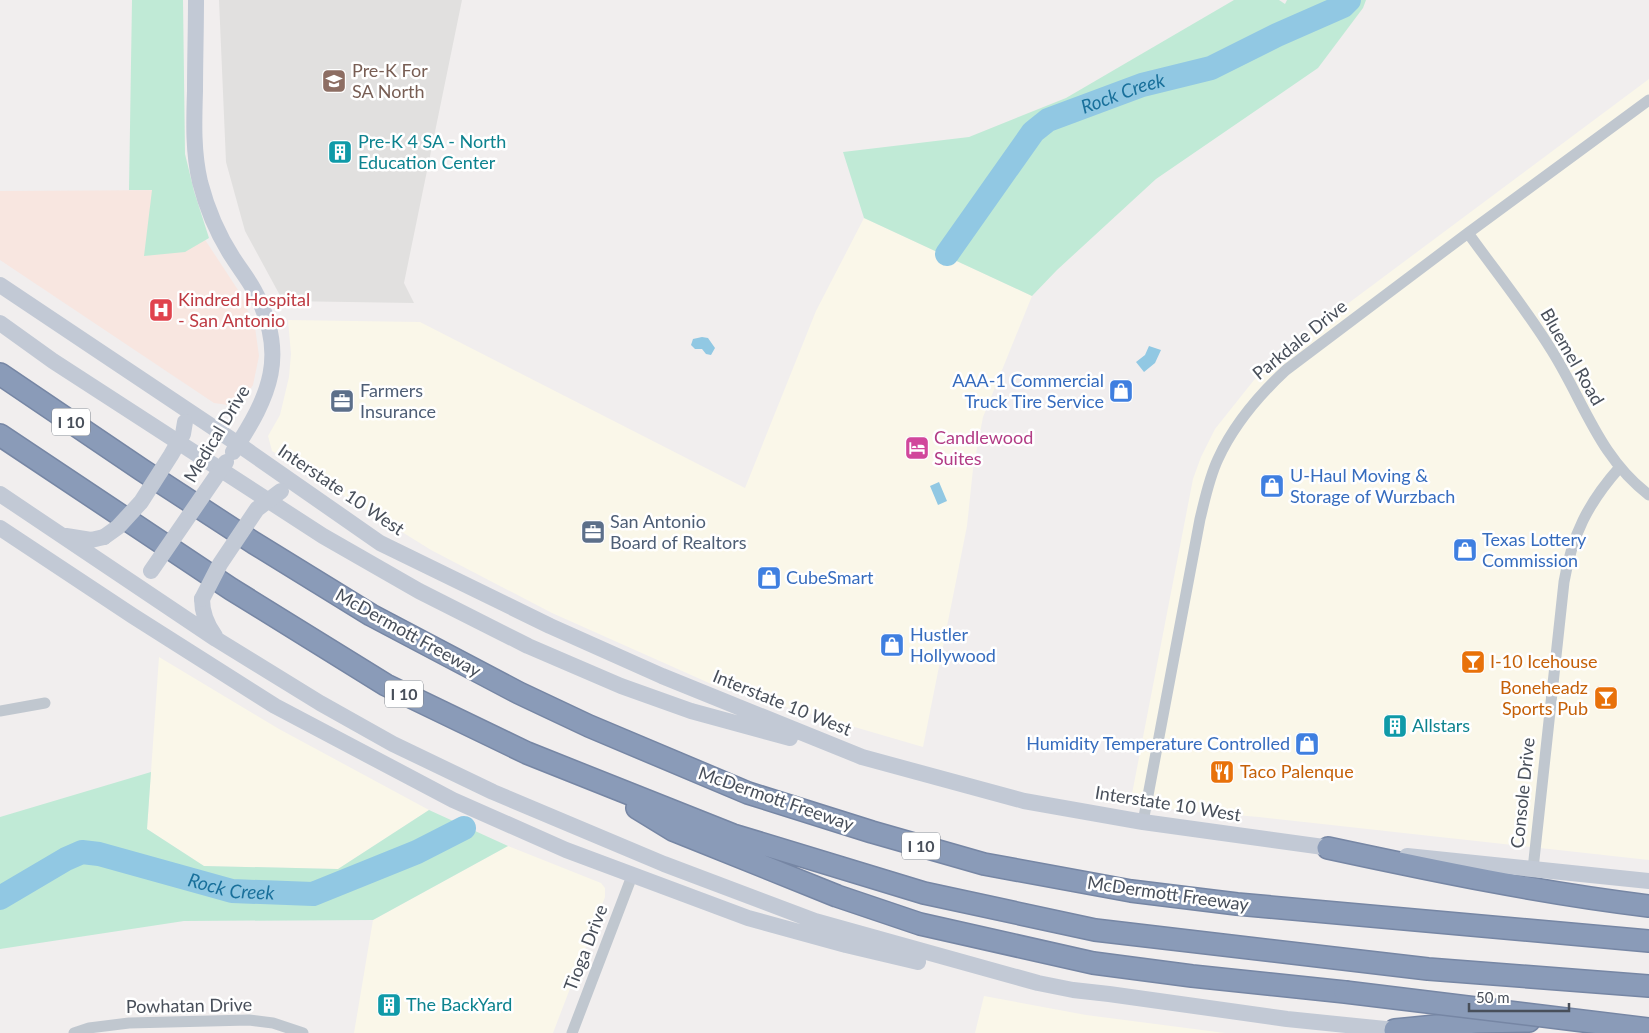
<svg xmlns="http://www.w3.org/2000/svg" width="1649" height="1033" viewBox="0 0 1649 1033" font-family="Lato,sans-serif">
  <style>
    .commercial { fill: #faf7e9 }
    .education { fill: #e1e0df }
    .medical { fill: #f8e6e0 }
    .green { fill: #c0ead6 }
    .water { fill: #91c8e3 }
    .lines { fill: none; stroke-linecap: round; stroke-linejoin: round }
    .river { stroke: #91c8e3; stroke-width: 24 }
    .highway-casing { stroke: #7686a4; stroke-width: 24 }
    .street { stroke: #c0c7cf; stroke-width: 11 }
    .secondary { stroke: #c2c9d5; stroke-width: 16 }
    .highway { stroke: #8a9bb8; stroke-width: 21 }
    .highway-bridge-casing { stroke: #7686a4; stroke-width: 24; stroke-linecap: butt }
    .secondary-bridge { stroke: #c2c9d5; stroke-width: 16 }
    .highway-bridge { stroke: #8a9bb8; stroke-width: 21 }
    .labels { text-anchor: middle; stroke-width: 5; stroke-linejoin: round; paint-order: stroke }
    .shield { fill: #fff; stroke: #7f848c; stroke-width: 1 }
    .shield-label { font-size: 16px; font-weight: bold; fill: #484f5a }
    .education-label { font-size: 18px; fill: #785e54; stroke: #fff; text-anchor: start }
    .culture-label { font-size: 18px; fill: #0d838f; stroke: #fff; text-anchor: start }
    .health-label { font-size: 18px; fill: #be3a42; stroke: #fff; text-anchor: start }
    .street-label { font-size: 18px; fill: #484f5a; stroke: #fff }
    .shop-label { font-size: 18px; fill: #366cbe; stroke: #fff; text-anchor: start }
    .service-label { font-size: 18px; fill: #4e5e75; stroke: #fff; text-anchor: start }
    .hotel-label { font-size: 18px; fill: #b23c85; stroke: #fff; text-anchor: start }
    .food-label { font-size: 18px; fill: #c56008; stroke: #fff; text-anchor: start }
    .water-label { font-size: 19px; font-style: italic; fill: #19709b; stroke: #fff }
  </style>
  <rect width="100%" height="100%" fill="#f1eeee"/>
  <path class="commercial" d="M1649 79V860L1259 817 1176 810 1131 799 1193 479 1201 457 1215 429 1254 380 1291 346Z
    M864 218 1032 296 983 417 973 469 967 526 923 747 718 687 552 613 431 550 272 451 268 436 280 415 289 377 291 354 288 320 420 322 745 488 816 311Z
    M159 657 279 729 429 810 338 869 204 866 147 829Z
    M508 846 601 883 605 888V897L553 1033H354L373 920Z
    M984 996 1086 1015 1225 1033H975Z"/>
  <path class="education" d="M219 0H462L404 283 414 303 283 301 245 231 226 162Z"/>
  <path class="medical" d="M178 190 198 229 240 293 255 327 259 356 253 385 242 401 228 405 214 403 0 260V191Z"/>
  <path class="green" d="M132 0H183L185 154 194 191 209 238 185 252 144 256 152 190H129Z
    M1234 0H1279L1285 4 1287 0H1366L1363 8 1318 68 1156 179 1057 270 1032 296 864 218 843 152 969 137 1066 98Z
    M151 772 147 829 204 866 338 869 429 810 508 846 373 920 184 921 0 949V817Z"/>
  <path class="water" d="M702 337 708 338 715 348 711 355 706 354 702 349H695L691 345 693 339Z
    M1149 346 1161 350 1155 363 1144 372 1136 362 1145 355Z
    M939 482 947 501 938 505 930 486Z"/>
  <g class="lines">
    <g class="river">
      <path id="s1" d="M947 254 1033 132 1048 120 1142 85 1211 68 1277 35 1343 6 1349 0"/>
      <path id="s2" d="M0 898 66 859 82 852 99 854 232 891 313 894 417 852 464 828"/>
    </g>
    <defs>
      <path id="highway" d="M0 374 142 470 254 543 371 615 519 693 589 726 748 793 872 832 984 864 1131 891 1237 904 1649 941
        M0 435 231 589 386 685 527 753 733 835 924 893 1095 930 1428 969 1649 986
        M637 808 673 830 837 896 920 924 1093 963 1192 976 1345 992
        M1328 848C1435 871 1541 893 1649 906
        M1395 1030 1476 1022 1529 1021"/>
    </defs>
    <use href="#highway" class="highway-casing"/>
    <path class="street" d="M1468 233C1496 272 1527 310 1552 351 1584 402 1599 457 1649 495
      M0 711 45 703
      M1143 822 1200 519C1205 499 1209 478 1218 459 1234 424 1258 396 1286 370L1468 233 1649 100
      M1533 869 1564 582C1572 535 1588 503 1620 467
      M74 1033 89 1028 129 1023 249 1020 273 1023 303 1033
      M572 1033 632 876"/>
    <path class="secondary" d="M196 0C196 30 195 61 195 91 194 122 193 152 200 182 207 209 218 235 233 258 240 269 248 279 254 290 289 354 270 396 233 452
      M0 285 238 444 380 543 550 626 662 676 862 757 1024 801 1143 822 1338 849
      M0 323 53 361 323 536 419 591 528 646 621 686 691 711 790 738
      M0 494 216 639 320 703 393 744 493 792 664 864 815 921 1038 983 1073 990 1109 994 1287 1019 1405 1031
      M0 528 133 616 275 706 453 800 566 850 748 918 846 945 918 962
      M66 536 91 540 104 537
      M202 599C202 614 207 625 215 636
      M1407 856 1649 881"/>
    <use href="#highway" class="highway"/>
    <defs>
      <path id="highway-bridge" d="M1345 992 1649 1029"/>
    </defs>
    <use href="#highway-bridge" class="highway-bridge-casing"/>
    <path class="secondary-bridge" d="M104 537 118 527 141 502 171 455 183 434 185 422
      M151 571 226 462
      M202 599 220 564 257 509 281 491"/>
    <use href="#highway-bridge" class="highway-bridge"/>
  </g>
  <defs>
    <symbol id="school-square" viewBox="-11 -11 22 22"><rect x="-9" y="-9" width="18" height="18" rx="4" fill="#8d6e63" stroke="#fff"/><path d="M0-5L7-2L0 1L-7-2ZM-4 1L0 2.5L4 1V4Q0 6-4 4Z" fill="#fff"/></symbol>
    <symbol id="building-square" viewBox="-11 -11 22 22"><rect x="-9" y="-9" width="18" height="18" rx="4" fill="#0f9aa8" stroke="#fff"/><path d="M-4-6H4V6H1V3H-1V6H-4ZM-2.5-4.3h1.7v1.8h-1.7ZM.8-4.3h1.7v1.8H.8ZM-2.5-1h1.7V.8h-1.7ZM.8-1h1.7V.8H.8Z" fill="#fff"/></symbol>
    <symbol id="hospital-square" viewBox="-11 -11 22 22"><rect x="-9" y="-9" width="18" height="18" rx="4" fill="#e0444e" stroke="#fff"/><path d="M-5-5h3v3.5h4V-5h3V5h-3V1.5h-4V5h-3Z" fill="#fff"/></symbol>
    <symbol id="shop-square" viewBox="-11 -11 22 22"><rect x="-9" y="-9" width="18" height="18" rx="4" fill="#3f7fe0" stroke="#fff"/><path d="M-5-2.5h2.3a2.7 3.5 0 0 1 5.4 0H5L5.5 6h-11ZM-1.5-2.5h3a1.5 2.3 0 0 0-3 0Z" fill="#fff"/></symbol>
    <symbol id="office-square" viewBox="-11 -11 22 22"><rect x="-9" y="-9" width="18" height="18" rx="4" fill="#5c6f8a" stroke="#fff"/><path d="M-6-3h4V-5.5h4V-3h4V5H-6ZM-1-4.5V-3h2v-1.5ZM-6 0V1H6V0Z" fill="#fff"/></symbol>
    <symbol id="hotel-square" viewBox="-11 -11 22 22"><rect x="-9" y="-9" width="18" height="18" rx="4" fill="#d1479c" stroke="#fff"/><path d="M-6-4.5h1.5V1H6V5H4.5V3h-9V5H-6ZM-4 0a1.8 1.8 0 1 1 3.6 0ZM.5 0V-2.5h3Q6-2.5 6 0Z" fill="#fff"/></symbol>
    <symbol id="bar-square" viewBox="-11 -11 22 22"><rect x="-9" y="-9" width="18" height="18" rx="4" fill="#e8710a" stroke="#fff"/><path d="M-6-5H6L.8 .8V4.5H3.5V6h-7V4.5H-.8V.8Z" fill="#fff"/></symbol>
    <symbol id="restaurant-square" viewBox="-11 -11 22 22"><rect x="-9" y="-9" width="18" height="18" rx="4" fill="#e8710a" stroke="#fff"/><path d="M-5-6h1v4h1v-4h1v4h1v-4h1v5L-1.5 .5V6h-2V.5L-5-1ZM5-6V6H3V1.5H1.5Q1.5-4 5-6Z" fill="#fff"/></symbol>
  </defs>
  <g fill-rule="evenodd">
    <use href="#school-square" x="320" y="67" width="28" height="28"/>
    <use href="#building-square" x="326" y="138" width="28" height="28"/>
    <use href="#hospital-square" x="147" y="296" width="28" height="28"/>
    <use href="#shop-square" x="1107" y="377" width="28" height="28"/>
    <use href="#office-square" x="328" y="387" width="28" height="28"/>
    <use href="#hotel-square" x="903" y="434" width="28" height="28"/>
    <use href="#shop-square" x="1258" y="472" width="28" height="28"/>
    <use href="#office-square" x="579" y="518" width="28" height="28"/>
    <use href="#shop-square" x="1451" y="536" width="28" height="28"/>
    <use href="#shop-square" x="755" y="564" width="28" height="28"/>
    <use href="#shop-square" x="878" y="631" width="28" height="28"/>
    <use href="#bar-square" x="1459" y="648" width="28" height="28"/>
    <use href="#bar-square" x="1592" y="684" width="28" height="28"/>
    <use href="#building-square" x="1381" y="712" width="28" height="28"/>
    <use href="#shop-square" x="1293" y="730" width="28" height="28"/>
    <use href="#restaurant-square" x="1208" y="758" width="28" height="28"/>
    <use href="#building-square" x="375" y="991" width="28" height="28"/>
  </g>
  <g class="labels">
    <g class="shield">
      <rect x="52" y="408.5" width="38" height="27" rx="4"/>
      <rect x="385" y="680.5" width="38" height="27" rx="4"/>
      <rect x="902" y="832.5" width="38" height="27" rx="4"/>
    </g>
    <g class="shield-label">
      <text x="71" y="428">I 10</text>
      <text x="404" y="700">I 10</text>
      <text x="921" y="852">I 10</text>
    </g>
    <g class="education-label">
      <text x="352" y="77">Pre-K For<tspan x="352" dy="21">SA North</tspan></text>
    </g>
    <g class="culture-label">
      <text x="358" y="148">Pre-K 4 SA - North<tspan x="358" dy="21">Education Center</tspan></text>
      <text x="1412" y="732">Allstars</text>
      <text x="406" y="1011">The BackYard</text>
    </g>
    <g class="health-label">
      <text x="178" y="306">Kindred Hospital<tspan x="178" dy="21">- San Antonio</tspan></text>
    </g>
    <g class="street-label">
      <text transform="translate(1300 340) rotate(-39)" y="6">Parkdale Drive</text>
      <text transform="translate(1572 357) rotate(60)" y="6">Bluemel Road</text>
      <text transform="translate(217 434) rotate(-59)" y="6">Medical Drive</text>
      <text transform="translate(341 490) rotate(34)" y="6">Interstate 10 West</text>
      <text transform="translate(408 633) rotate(29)" y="6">McDermott Freeway</text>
      <text transform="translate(782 703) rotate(22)" y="6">Interstate 10 West</text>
      <text transform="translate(1523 793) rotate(-84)" y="6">Console Drive</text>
      <text transform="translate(776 799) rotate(19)" y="6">McDermott Freeway</text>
      <text transform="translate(1168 804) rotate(9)" y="6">Interstate 10 West</text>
      <text transform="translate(1168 894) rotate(8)" y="6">McDermott Freeway</text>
      <text transform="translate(586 948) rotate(-69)" y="6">Tioga Drive</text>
      <text transform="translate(189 1006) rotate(-1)" y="6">Powhatan Drive</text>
    </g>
    <g class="shop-label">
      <text x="1104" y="387" text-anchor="end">AAA-1 Commercial<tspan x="1104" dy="21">Truck Tire Service</tspan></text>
      <text x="1290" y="482">U-Haul Moving &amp;<tspan x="1290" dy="21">Storage of Wurzbach</tspan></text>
      <text x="1482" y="546">Texas Lottery<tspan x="1482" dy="21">Commission</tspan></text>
      <text x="786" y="584">CubeSmart</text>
      <text x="910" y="641">Hustler<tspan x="910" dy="21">Hollywood</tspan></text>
      <text x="1290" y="750" text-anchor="end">Humidity Temperature Controlled</text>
    </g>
    <g class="service-label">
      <text x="360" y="397">Farmers<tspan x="360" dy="21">Insurance</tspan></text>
      <text x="610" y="528">San Antonio<tspan x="610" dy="21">Board of Realtors</tspan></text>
    </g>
    <g class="hotel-label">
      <text x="934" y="444">Candlewood<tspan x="934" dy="21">Suites</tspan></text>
    </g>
    <g class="food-label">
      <text x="1490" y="668">I-10 Icehouse</text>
      <text x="1588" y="694" text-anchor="end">Boneheadz<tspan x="1588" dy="21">Sports Pub</tspan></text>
      <text x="1240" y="778">Taco Palenque</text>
    </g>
    <g class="water-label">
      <text dy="7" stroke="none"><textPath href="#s1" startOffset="248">Rock Creek</textPath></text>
      <text dy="7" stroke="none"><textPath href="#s2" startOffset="248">Rock Creek</textPath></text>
    </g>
  </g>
  <path d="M1469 1003v8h100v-8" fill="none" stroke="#484f5a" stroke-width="2.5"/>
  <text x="1476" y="1003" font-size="15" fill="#484f5a" stroke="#ffffff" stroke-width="4" paint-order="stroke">50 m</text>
</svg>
